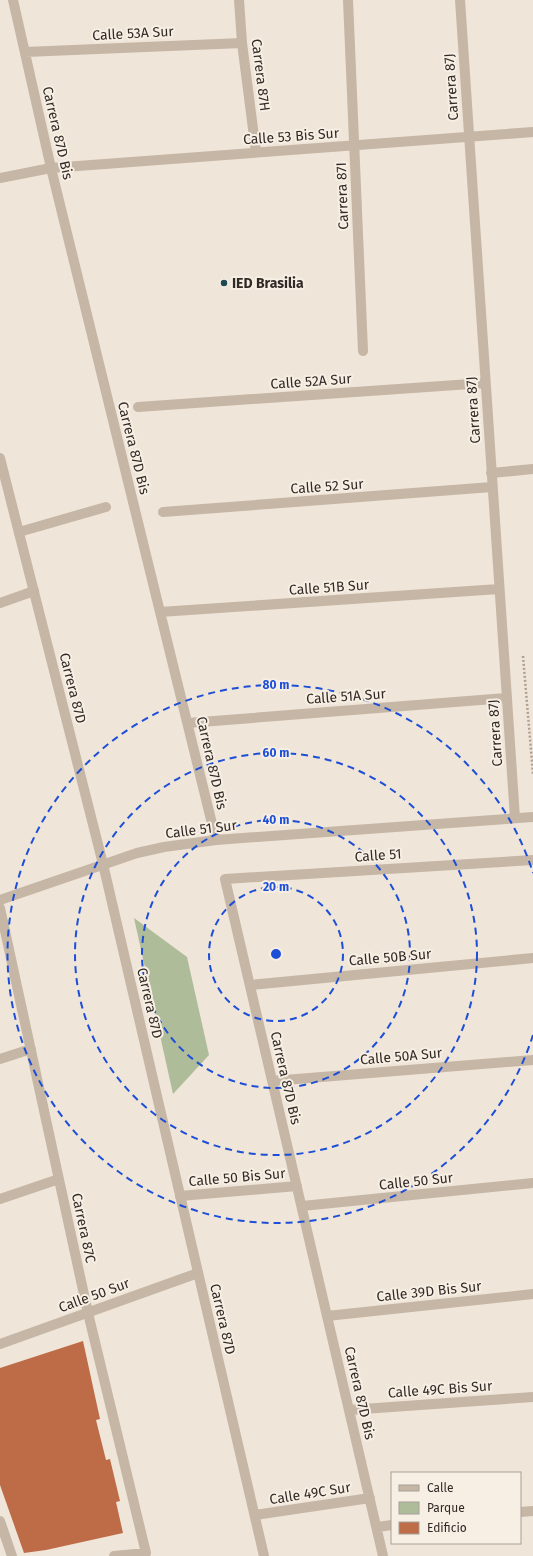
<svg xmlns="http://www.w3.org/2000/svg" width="533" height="1556" viewBox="0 0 533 1556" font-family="'Fira Sans',sans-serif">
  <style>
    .green { fill: #aebc99 }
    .building { fill: #bd6c47 }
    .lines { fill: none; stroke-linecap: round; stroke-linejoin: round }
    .path { stroke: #b1a08f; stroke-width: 2.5; stroke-dasharray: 2 2; stroke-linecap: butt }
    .service { stroke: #c6b6a5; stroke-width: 10 }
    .minor { stroke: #c6b6a5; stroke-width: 10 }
    .tertiary { stroke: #c6b6a5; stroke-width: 10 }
    .ring { fill: none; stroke: #1d4ed8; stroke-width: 2; stroke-dasharray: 7 5 }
    .poi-dot { fill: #1f4950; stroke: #f7efe4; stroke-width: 1.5 }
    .labels { text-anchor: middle; stroke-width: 4; stroke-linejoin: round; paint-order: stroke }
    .street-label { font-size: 14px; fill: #322a26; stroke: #f7efe4 }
    .poi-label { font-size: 14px; font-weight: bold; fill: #322a26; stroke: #f7efe4; text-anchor: start }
    .centre { fill: #1d4ed8; stroke: #f7efe4; stroke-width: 2 }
    .ring-label { font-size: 12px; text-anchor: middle; font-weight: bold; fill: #1d4ed8; stroke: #f7efe4; stroke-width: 4; stroke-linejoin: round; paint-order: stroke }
  </style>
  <rect width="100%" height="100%" fill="#efe5d8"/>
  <path class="green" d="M134 918 187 957 209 1055 173 1094Z"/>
  <path class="building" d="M83 1341 100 1419 96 1420 106 1460 110 1459 120 1501 116 1502 123 1533 46 1550 24 1553 0 1485V1368Z"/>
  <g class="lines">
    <path class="path" d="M523 656 533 774"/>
    <path class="service" d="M0 178 51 168"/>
    <path class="minor" d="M13 0 51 168 216 840
      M239 0 242 43 256 152
      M348 0 363 351
      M460 0 515 818
      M25 52 242 43
      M51 168 533 132
      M138 407 485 383
      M491 473 533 469
      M163 512 492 487
      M19 532 106 507
      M0 603 34 591
      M160 612 499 589
      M188 723 506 698
      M0 908 88 1313 146 1553 114 1556
      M250 985 533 958
      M0 1059 31 1049
      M272 1081 533 1060
      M180 1196 297 1186
      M0 1199 59 1179
      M302 1206 533 1183
      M327 1316 533 1294
      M0 1344 198 1273
      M349 1410 533 1397
      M520 1512 533 1511
      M255 1515 370 1498
      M0 1521 12 1556
      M377 1527 392 1525
      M383 1556 225 879 533 860"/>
    <path class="tertiary" d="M0 458 103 864 264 1556
      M0 900 137 853 164 847 216 840 533 817"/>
  </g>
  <g class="ring">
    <circle cx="276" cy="954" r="67"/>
    <circle cx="276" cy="954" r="134"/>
    <circle cx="276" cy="954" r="201"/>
    <path d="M533 1035A269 269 0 1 1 533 873"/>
  </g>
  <circle class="poi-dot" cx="224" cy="283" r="4"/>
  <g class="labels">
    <g class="street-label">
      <text transform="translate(133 33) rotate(-3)" y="5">Calle 53A Sur</text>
      <text transform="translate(261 75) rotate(83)" y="5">Carrera 87H</text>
      <text transform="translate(451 87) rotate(-94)" y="5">Carrera 87J</text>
      <text transform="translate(58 133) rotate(77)" y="5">Carrera 87D Bis</text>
      <text transform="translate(291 136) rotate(-4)" y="5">Calle 53 Bis Sur</text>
      <text transform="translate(342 196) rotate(-92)" y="5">Carrera 87I</text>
      <text transform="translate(311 381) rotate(-4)" y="5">Calle 52A Sur</text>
      <text transform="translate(473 410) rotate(-94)" y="5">Carrera 87J</text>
      <text transform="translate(134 448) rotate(76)" y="5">Carrera 87D Bis</text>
      <text transform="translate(327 486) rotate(-4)" y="5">Calle 52 Sur</text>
      <text transform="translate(329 587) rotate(-4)" y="5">Calle 51B Sur</text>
      <text transform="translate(73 688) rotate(76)" y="5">Carrera 87D</text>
      <text transform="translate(346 696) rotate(-4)" y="5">Calle 51A Sur</text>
      <text transform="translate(495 733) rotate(-94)" y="5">Carrera 87J</text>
      <text transform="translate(212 763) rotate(77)" y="5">Carrera 87D Bis</text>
      <text transform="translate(201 829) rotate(-7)" y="5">Calle 51 Sur</text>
      <text transform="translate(378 855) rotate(-4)" y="5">Calle 51</text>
      <text transform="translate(390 957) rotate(-5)" y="5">Calle 50B Sur</text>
      <text transform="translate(150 1003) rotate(77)" y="5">Carrera 87D</text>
      <text transform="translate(401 1056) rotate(-5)" y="5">Calle 50A Sur</text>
      <text transform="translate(286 1078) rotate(77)" y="5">Carrera 87D Bis</text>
      <text transform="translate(237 1177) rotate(-5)" y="5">Calle 50 Bis Sur</text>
      <text transform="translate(416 1181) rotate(-6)" y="5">Calle 50 Sur</text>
      <text transform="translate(84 1228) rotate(78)" y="5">Carrera 87C</text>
      <text transform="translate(429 1291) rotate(-6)" y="5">Calle 39D Bis Sur</text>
      <text transform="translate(94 1295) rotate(-20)" y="5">Calle 50 Sur</text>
      <text transform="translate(223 1319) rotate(77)" y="5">Carrera 87D</text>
      <text transform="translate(440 1389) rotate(-4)" y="5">Calle 49C Bis Sur</text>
      <text transform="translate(360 1393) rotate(77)" y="5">Carrera 87D Bis</text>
      <text transform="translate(310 1493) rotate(-9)" y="5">Calle 49C Sur</text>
    </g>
    <g class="poi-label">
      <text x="232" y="288">IED Brasilia</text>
    </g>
  </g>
  <circle cx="276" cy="954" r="6" class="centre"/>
  <g class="ring-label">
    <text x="276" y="689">80 m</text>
    <text x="276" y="757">60 m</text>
    <text x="276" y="824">40 m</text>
    <text x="276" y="891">20 m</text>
  </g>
  <rect x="391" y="1472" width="130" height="72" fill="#f7efe4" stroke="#a8a098"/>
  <rect x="399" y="1485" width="20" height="6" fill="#c6b6a5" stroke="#a8a098"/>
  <text x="427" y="1492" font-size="12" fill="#322a26">Calle</text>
  <rect x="399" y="1502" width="20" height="12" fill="#aebc99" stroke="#a8a098"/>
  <text x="427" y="1512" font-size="12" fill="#322a26">Parque</text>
  <rect x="399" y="1522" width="20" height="12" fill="#bd6c47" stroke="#a8a098"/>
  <text x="427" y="1532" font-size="12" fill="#322a26">Edificio</text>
</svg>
